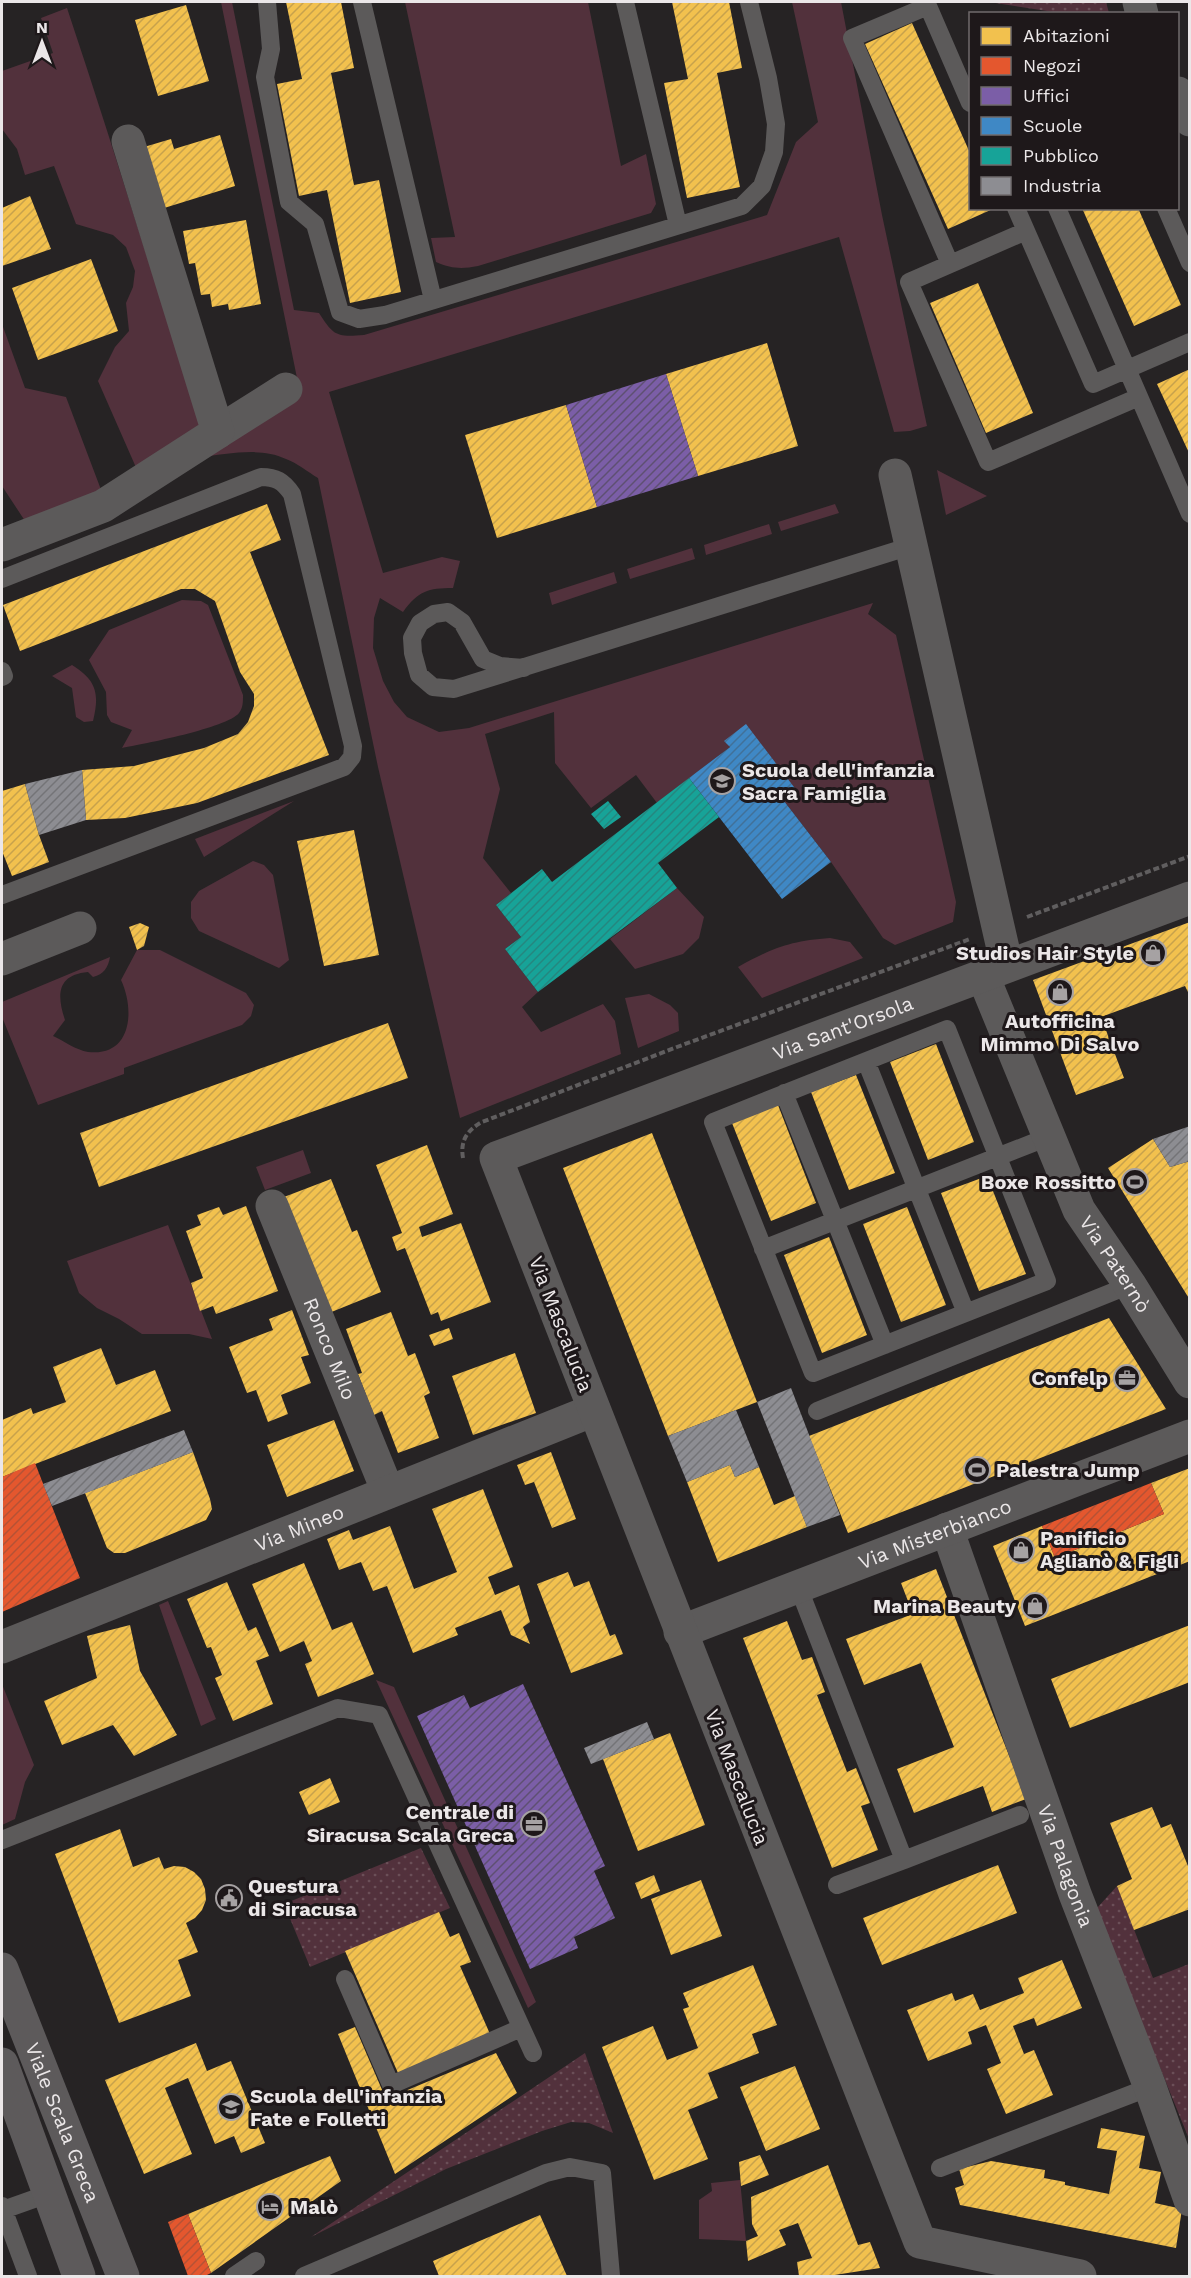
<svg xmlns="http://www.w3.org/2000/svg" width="1191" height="2278" viewBox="0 0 1191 2278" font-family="'Work Sans',sans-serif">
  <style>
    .grass { fill: url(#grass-dots) }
    .garden { fill: #52313c }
    .homes { fill: url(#homes-hatch) }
    .shops { fill: url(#shops-hatch) }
    .offices { fill: url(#offices-hatch) }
    .schools { fill: url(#schools-hatch) }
    .public { fill: url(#public-hatch) }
    .industry { fill: url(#industry-hatch) }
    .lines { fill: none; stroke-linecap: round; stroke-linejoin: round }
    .path { stroke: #605e5f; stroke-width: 4; stroke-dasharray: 6 3; stroke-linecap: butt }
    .lane { stroke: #5c5a5a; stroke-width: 18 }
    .street { stroke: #5c5a5a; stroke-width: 33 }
    .secondary { stroke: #5e5d5d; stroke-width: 33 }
    .primary { stroke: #5d5a5b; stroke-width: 33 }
    .labels { text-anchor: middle; stroke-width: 6; stroke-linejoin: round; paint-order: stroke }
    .poi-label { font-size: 20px; font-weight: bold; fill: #ebe7e8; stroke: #1e181a; text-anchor: start }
    .street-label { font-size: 20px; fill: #ebe7e8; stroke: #1e181a }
  </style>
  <defs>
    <pattern id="grass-dots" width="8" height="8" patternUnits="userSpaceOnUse" patternTransform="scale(1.5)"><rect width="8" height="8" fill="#52313c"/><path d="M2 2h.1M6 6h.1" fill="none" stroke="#6b4f58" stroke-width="1.8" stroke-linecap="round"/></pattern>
    <pattern id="homes-hatch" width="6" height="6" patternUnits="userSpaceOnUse" patternTransform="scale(1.5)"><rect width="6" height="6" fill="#f2c14e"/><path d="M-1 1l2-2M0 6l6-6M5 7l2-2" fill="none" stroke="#c7a24c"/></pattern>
    <pattern id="shops-hatch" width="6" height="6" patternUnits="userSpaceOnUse" patternTransform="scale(1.5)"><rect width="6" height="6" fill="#e4572e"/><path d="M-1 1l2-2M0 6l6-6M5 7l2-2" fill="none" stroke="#b55235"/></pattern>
    <pattern id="offices-hatch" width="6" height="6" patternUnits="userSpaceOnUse" patternTransform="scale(1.5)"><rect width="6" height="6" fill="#7b5ea7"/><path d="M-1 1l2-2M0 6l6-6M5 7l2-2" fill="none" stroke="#5e5072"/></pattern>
    <pattern id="schools-hatch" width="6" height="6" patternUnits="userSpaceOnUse" patternTransform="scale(1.5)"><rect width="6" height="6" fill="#3f88c5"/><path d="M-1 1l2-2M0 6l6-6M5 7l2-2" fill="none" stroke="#417199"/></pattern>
    <pattern id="public-hatch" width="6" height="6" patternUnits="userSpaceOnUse" patternTransform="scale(1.5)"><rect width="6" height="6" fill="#17a398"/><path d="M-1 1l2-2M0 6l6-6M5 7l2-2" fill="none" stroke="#25877f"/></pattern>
    <pattern id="industry-hatch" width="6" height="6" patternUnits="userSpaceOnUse" patternTransform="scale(1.5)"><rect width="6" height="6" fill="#8d8d92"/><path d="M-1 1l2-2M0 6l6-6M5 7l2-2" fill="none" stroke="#747477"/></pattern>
  </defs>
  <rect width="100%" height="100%" fill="#262324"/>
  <path class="grass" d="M989 2H1106L1109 13H1060Z
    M421 1848 450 1908 310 1967 284 1904Z
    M1117 1886 1153 1978 1189 1964V2139L1106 1935 1097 1908Z
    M585 2053 613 2133 589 2123 571 2122 542 2131 446 2169 311 2237Z"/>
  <path class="garden" d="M221 2H232L294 310 319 313C334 336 336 337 364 335L767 215 796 142 818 122 792 2H841L882 215 927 426 910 431 894 432 839 237 329 392 383 573 442 557 460 561 453 588C428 588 418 591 403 612L380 598 374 618 373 648 383 681 394 702 407 717 439 732 469 728 873 603 868 614 896 635 956 902 953 922 895 945 883 938 831 862 784 801 724 741 730 747 657 803 636 775 591 808 555 763 554 712 485 734 500 789 483 858 511 893 496 905 521 937 505 949 538 992 522 1007 541 1032 603 1004 615 1021 621 1054 460 1118 378 767 318 478C308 472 297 463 286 459 259 446 227 455 198 457L298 383Z
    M405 2H588L621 166 646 154 656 204 651 213 478 266C462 269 452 269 436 262L431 238 455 237Z
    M67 8C114 148 156 289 203 429L138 472 98 381 115 347 129 331 126 303 133 287 135 271 126 247 113 235 76 224 54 166 25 175 17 149 2 129V71L53 53 41 18Z
    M2 324 25 388 66 397 103 495 27 524 2 486Z
    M937 470 987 496 946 515Z
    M835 504 839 513 781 531 778 522Z
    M769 524 772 534 706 555 704 545Z
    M692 548 695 559 630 579 627 569Z
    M614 572 617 583 552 605 549 593Z
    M182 600 201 601 208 605 243 695C243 702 243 708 239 713 227 728 143 744 122 748L132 730 111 722 107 715 106 692 89 660 109 630Z
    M72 665C96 680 100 693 93 721L84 722 76 717 72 688 52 676Z
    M294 801 204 857 195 839Z
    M253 861 264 865 273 875 289 960 279 968 199 931 191 918V902L199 891Z
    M677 888 704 917 699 938 683 954 635 969 610 939Z
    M830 938 850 942 863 958 762 998 738 967C772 948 790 941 830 938Z
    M137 950H160L246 993 254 1005 251 1016 242 1025 124 1068V1074L38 1105 2 1017V1002L110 957C108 968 104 974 93 977L88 972C56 975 57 996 65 1020L53 1036C64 1041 76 1050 88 1052 132 1057 135 1010 121 980Z
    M649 994 670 1005 678 1013 679 1031 638 1048 625 998Z
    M303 1150 311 1173 265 1190 256 1167Z
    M168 1225 212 1339 189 1334H142L119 1319 97 1308 79 1293 67 1261Z
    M168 1601 216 1719 201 1726 159 1605Z
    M376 1680 394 1687 536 2002 528 2008Z
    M2 1684 34 1765 25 1782 15 1819 2 1825Z
    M740 2180 746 2241 699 2239V2200L712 2191 711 2183Z"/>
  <path class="homes" d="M286 2H341L354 68 331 73 354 185 379 180 401 292 350 303 327 190 299 196 277 84 302 79Z
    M672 2H729L742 68 717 73 740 187 687 198 664 83 688 79Z
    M186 5 209 81 158 96 135 20Z
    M912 23 970 153V208H995L948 229 865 44Z
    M220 135 235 186 161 209 144 147 171 139 174 149Z
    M30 196 51 249 2 266V208Z
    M1082 208H1138L1181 305 1134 326Z
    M246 220 261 304 229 310 228 304 212 307 210 294 201 295 195 263 189 264 183 231Z
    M91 259 118 331 38 360 12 288Z
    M978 283 1033 413 986 433 930 303Z
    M767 343 798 446 698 476 666 374Z
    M1190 369V455L1157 384Z
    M566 405 597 507 497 538 465 435Z
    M267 504 281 540 250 552 329 755 197 803 125 818 86 820 82 770 134 766 204 748 238 734 248 722 254 706V694L240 672 215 601 195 589H181L20 651 3 605Z
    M25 784 39 835 49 862 12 876 2 851V791Z
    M354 830 379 955 324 966 297 841Z
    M1190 922V996L1185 986 1101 1017 1124 1078 1076 1095 1033 980Z
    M140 923 149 927 144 946 137 950 129 927Z
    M388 1023 408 1078 99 1187 80 1133Z
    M936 1044 974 1142 928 1160 890 1062Z
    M856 1075 895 1173 849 1190 811 1092Z
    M778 1105 816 1203 771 1221 732 1123Z
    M652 1133 757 1402 668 1436 563 1168Z
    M1153 1139 1170 1167 1190 1161V1300L1108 1168Z
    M427 1145 453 1214 419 1227 422 1237 461 1223 491 1302 441 1321 438 1312 431 1315 405 1248 397 1251 392 1237 402 1233 376 1165Z
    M987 1176 1026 1274 979 1291 941 1193Z
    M331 1179 352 1232 357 1230 381 1292 329 1313 284 1197Z
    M246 1206 278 1291 216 1314 213 1306 200 1311 191 1283 203 1278 186 1231 201 1225 197 1215 219 1207 223 1215Z
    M907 1207 946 1305 901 1322 863 1224Z
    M829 1237 867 1335 822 1353 784 1255Z
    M292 1310 309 1355 301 1357 311 1383 281 1395 288 1414 268 1422 256 1390 247 1393 229 1347 273 1330 269 1319Z
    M391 1312 408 1356 415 1353 430 1393 424 1396 439 1438 398 1453 382 1411 374 1415 358 1374 362 1373 346 1329Z
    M1109 1318 1166 1409 848 1533 809 1436Z
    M449 1328 453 1339 434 1346 429 1335Z
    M101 1348 116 1385 155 1370 171 1411 2 1477V1420L31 1408 33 1414 66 1402 53 1367Z
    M515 1353 536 1413 473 1435 452 1376Z
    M334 1420 354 1471 287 1497 267 1445Z
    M193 1452 210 1499 212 1509 206 1520 125 1553H114L107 1548 85 1493Z
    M551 1452 576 1519 552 1528 534 1482 525 1485 517 1465Z
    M730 1465 735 1477 759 1467 774 1505 795 1496 807 1527 718 1562 687 1482Z
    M1190 1468V1561L1025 1626 993 1546 1042 1526 1055 1558 1164 1514 1151 1483Z
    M483 1489 513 1567 488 1577 495 1595 519 1585 530 1622 523 1627 530 1644 511 1635 501 1610 455 1628 458 1635 413 1653 387 1586 373 1591 361 1562 339 1570 327 1539 349 1530 353 1540 390 1526 414 1589 457 1572 432 1509Z
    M304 1563 332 1630 352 1622 374 1674 318 1697 305 1664 312 1661 304 1641 280 1652 252 1584Z
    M936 1569 1026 1799 992 1812 983 1786 914 1813 897 1769 954 1747 921 1663 864 1685 846 1639 913 1614 901 1583Z
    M568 1572 574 1587 589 1581 610 1636 615 1634 623 1654 571 1673 537 1584Z
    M227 1582 248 1631 256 1627 269 1656 256 1661 273 1704 233 1721 215 1678 222 1675 211 1647 207 1648 187 1599Z
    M787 1621 802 1660 812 1657 825 1692 817 1695 847 1772 856 1768 870 1803 861 1806 878 1850 832 1868 743 1638Z
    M130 1625 140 1671 177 1735 134 1756 113 1725 62 1745 44 1701 97 1678 87 1636Z
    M1190 1625V1682L1070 1728 1051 1679Z
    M670 1733 705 1825 638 1851 603 1759Z
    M330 1778 340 1802 309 1815 299 1792Z
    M1152 1807 1161 1828 1171 1824 1190 1871V1909L1134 1930 1117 1886 1132 1879 1110 1823Z
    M120 1829 133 1867 159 1857 164 1869 174 1866 185 1867 194 1872 201 1879 205 1889 206 1900 202 1910 195 1918 186 1923 198 1952 178 1960 191 1996 119 2023 55 1854Z
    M998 1865 1017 1913 882 1965 863 1918Z
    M654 1875 660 1891 641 1899 635 1883Z
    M701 1880 722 1936 671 1955 651 1899Z
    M439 1912 450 1937 459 1933 471 1962 460 1966 490 2034 398 2073 345 1951Z
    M1062 1960 1082 2008 1037 2026 1034 2018 1013 2026 1024 2054 1034 2050 1053 2095 1006 2114 987 2069 1001 2063 986 2025 968 2032 972 2044 928 2061 907 2010 952 1993 955 2001 973 1994 980 2010 1024 1993 1018 1978Z
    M753 1965 777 2025 752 2034 759 2053 708 2073 718 2098 688 2110 708 2159 654 2180 602 2047 653 2026 667 2060 698 2048 683 2009 689 2007 683 1993Z
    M355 2027 386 2099 496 2053 517 2093 395 2174 338 2034Z
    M196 2043 207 2071 231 2061 265 2143 241 2153 234 2136 215 2144 188 2078 165 2088 192 2154 144 2174 105 2080Z
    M795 2066 820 2129 766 2151 740 2087Z
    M1101 2128 1145 2136 1139 2168 1161 2172 1155 2203 1182 2209 1176 2248 960 2205 955 2188 964 2185 959 2169 991 2161 1045 2170 1044 2178 1065 2182V2185L1109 2194 1117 2151 1097 2148Z
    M760 2155 769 2175 741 2186 739 2162Z
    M330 2156 341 2181 211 2273 188 2214Z
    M828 2165 858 2245 870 2242 880 2268 828 2276H799L797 2262 812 2258 798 2223 779 2230 786 2245 748 2261 746 2241 758 2236 752 2224 751 2197Z
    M540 2215 567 2276H439L433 2261Z"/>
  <path class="shops" d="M35 1463 80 1578 2 1612V1477Z
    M1151 1483 1164 1514 1055 1558 1042 1526Z
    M188 2214 211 2273 205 2276H188L168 2222Z"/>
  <path class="offices" d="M666 374 698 476 597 507 566 405Z
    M523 1684 605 1866 594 1871 615 1918 574 1937 578 1948 530 1969 417 1716 464 1695 470 1708Z"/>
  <path class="schools" d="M746 724 797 791 784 801 831 862 782 899 689 778 730 747 724 741Z"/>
  <path class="public" d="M689 778 719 817 658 863 677 888 538 992 505 949 521 937 496 905 542 869 552 882Z
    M608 801 621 817 604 829 591 814Z"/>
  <path class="industry" d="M82 770 86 820 39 835 25 784Z
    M1190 1126V1161L1170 1167 1153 1139Z
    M791 1388 840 1515 807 1527 757 1402Z
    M736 1410 759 1467 735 1477 730 1465 687 1482 668 1436Z
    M184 1430 193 1452 52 1506 43 1484Z
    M647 1722 654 1739 591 1764 584 1748Z"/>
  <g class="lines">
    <path class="path" d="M1027 917 1190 856
      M463 1158C460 1141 467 1130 482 1122L677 1047 970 939"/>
    <path class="lane" d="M267 2 271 49 265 77 289 202 315 224 340 312 359 319 385 315 742 206 762 186 774 152 776 124 768 78 749 2
      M362 2 433 300
      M625 2 678 225
      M1016 208 1093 384 1190 342
      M1057 208 1190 514
      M1166 208 1190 263
      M1026 231 909 282 988 462 1139 397
      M950 264 852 38 928 6 970 103
      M2 579 261 477C276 477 283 481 292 494L353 746 352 757 344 767 2 895
      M524 668 500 666 483 659 462 622 448 612 434 614 420 623 412 638 413 653 419 675 433 687 454 689 911 546
      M2 671 4 676 2 677
      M947 1029 1047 1281 813 1373 713 1122Z
      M866 1061 966 1313
      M784 1093 885 1345
      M763 1249 1048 1137
      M817 1411 1130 1285
      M798 1586 904 1860 837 1885
      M2 1840 338 1708 379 1715 533 2053
      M904 1860 1020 1815
      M345 1979 391 2085 521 2028
      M940 2168 1150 2087
      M2 2206 28 2276
      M3 2210 48 2194
      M234 2276 256 2261
      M304 2276 546 2173 570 2167 602 2173 611 2276"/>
    <g class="street">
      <path d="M218 432 286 389"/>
      <path d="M895 475 1007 966"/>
      <path d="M2 545 103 506 218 432 128 141"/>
      <path d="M2 959 80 928"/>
      <path id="s1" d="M983 976 1079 1210 1130 1285 1190 1382"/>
      <path id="s2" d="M272 1206 388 1492"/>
      <path id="s3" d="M947 1529 1075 1894 1150 2087 1190 2200"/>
      <path id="s4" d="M680 1632 1190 1436"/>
      <path id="s5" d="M2 1647 594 1410"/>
      <path id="s6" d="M1080 2276 920 2242 496 1158 1190 898"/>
    </g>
    <path class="secondary" d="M1139 2 1142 14
      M1178 93 1190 120"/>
    <g class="primary">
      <path id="s7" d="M2 1969 123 2276"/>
      <path d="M2 2064 79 2276"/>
    </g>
  </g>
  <defs>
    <symbol id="school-ring" viewBox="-11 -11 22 22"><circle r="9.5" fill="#1e181a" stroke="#a6a2a3" stroke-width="1.5"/><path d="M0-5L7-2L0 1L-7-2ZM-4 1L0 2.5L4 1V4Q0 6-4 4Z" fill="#a6a2a3"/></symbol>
    <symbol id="shop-ring" viewBox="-11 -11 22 22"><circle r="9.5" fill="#1e181a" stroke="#a6a2a3" stroke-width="1.5"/><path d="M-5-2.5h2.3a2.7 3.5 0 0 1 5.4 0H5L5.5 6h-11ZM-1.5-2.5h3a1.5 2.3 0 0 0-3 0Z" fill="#a6a2a3"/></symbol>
    <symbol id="stadium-ring" viewBox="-11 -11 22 22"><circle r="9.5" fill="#1e181a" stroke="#a6a2a3" stroke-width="1.5"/><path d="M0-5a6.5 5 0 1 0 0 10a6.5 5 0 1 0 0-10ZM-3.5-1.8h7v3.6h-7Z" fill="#a6a2a3"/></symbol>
    <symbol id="office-ring" viewBox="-11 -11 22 22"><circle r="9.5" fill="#1e181a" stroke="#a6a2a3" stroke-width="1.5"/><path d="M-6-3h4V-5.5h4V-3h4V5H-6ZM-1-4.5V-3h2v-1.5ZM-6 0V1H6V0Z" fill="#a6a2a3"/></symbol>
    <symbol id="civic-ring" viewBox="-11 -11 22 22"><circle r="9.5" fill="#1e181a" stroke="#a6a2a3" stroke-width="1.5"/><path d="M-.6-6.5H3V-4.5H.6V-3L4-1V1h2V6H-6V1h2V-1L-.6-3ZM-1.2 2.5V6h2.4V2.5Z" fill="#a6a2a3"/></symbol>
    <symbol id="hotel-ring" viewBox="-11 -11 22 22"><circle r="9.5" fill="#1e181a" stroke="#a6a2a3" stroke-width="1.5"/><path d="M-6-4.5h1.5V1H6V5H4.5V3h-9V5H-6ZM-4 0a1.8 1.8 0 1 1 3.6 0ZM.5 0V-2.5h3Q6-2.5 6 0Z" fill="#a6a2a3"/></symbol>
  </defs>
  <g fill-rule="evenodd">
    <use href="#school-ring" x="707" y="766" width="30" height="30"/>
    <use href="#shop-ring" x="1138" y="938" width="30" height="30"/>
    <use href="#shop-ring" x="1045" y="977" width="30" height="30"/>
    <use href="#stadium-ring" x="1120" y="1167" width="30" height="30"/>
    <use href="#office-ring" x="1112" y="1363" width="30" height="30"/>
    <use href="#stadium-ring" x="962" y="1455" width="30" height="30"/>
    <use href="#shop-ring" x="1006" y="1535" width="30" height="30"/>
    <use href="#shop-ring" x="1020" y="1591" width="30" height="30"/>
    <use href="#office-ring" x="519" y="1809" width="30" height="30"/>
    <use href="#civic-ring" x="214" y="1883" width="30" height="30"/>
    <use href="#school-ring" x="216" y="2092" width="30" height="30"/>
    <use href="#hotel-ring" x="255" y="2192" width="30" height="30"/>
  </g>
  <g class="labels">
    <g class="poi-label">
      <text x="742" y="777">Scuola dell'infanzia<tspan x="742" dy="23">Sacra Famiglia</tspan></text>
      <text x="1134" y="960" text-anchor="end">Studios Hair Style</text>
      <text x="1060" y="1028" text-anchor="middle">Autofficina<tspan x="1060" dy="23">Mimmo Di Salvo</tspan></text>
      <text x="1116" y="1189" text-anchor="end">Boxe Rossitto</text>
      <text x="1108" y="1385" text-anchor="end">Confelp</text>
      <text x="996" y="1477">Palestra Jump</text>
      <text x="1040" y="1545">Panificio<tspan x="1040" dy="23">Aglianò &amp; Figli</tspan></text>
      <text x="1016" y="1613" text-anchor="end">Marina Beauty</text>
      <text x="514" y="1819" text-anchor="end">Centrale di<tspan x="514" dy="23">Siracusa Scala Greca</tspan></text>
      <text x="248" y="1893">Questura<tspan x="248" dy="23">di Siracusa</tspan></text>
      <text x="250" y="2103">Scuola dell'infanzia<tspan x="250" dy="23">Fate e Folletti</tspan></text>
      <text x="290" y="2214">Malò</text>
    </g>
    <g class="street-label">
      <text dy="7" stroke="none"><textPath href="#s6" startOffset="1698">Via Sant'Orsola</textPath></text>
      <text dy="7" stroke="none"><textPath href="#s1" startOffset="318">Via Paternò</textPath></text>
      <text transform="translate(561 1324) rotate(69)" y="7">Via Mascalucia</text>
      <text dy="7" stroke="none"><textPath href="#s2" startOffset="154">Ronco Milo</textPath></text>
      <text dy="7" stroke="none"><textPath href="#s5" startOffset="320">Via Mineo</textPath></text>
      <text dy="7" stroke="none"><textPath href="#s4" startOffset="273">Via Misterbianco</textPath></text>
      <text transform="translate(737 1777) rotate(69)" y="7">Via Mascalucia</text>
      <text dy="7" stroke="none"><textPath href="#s3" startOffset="357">Via Palagonia</textPath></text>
      <text dy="7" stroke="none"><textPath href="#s7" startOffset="165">Viale Scala Greca</textPath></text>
    </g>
  </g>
  <rect width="1191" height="2278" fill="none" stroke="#ebe7e8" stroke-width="6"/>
  <rect x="969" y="12" width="210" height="198" fill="#1e181a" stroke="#706b6c" stroke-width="1.5"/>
  <rect x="981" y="27" width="30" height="18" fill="#f2c14e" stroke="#706b6c" stroke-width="1.5"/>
  <text x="1023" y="42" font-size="18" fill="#ebe7e8">Abitazioni</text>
  <rect x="981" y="57" width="30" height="18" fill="#e4572e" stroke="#706b6c" stroke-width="1.5"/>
  <text x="1023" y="72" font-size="18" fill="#ebe7e8">Negozi</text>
  <rect x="981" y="87" width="30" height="18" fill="#7b5ea7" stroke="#706b6c" stroke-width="1.5"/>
  <text x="1023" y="102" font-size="18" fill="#ebe7e8">Uffici</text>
  <rect x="981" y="117" width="30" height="18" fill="#3f88c5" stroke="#706b6c" stroke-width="1.5"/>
  <text x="1023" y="132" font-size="18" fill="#ebe7e8">Scuole</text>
  <rect x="981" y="147" width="30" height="18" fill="#17a398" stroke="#706b6c" stroke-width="1.5"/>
  <text x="1023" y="162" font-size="18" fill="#ebe7e8">Pubblico</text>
  <rect x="981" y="177" width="30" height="18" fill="#8d8d92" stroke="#706b6c" stroke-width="1.5"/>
  <text x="1023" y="192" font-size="18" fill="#ebe7e8">Industria</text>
  <g transform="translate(42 42)" stroke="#1e181a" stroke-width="4.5" paint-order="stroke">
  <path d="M0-4.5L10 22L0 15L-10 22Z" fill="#ebe7e8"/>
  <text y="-9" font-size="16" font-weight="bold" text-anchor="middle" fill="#ebe7e8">N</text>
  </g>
</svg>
